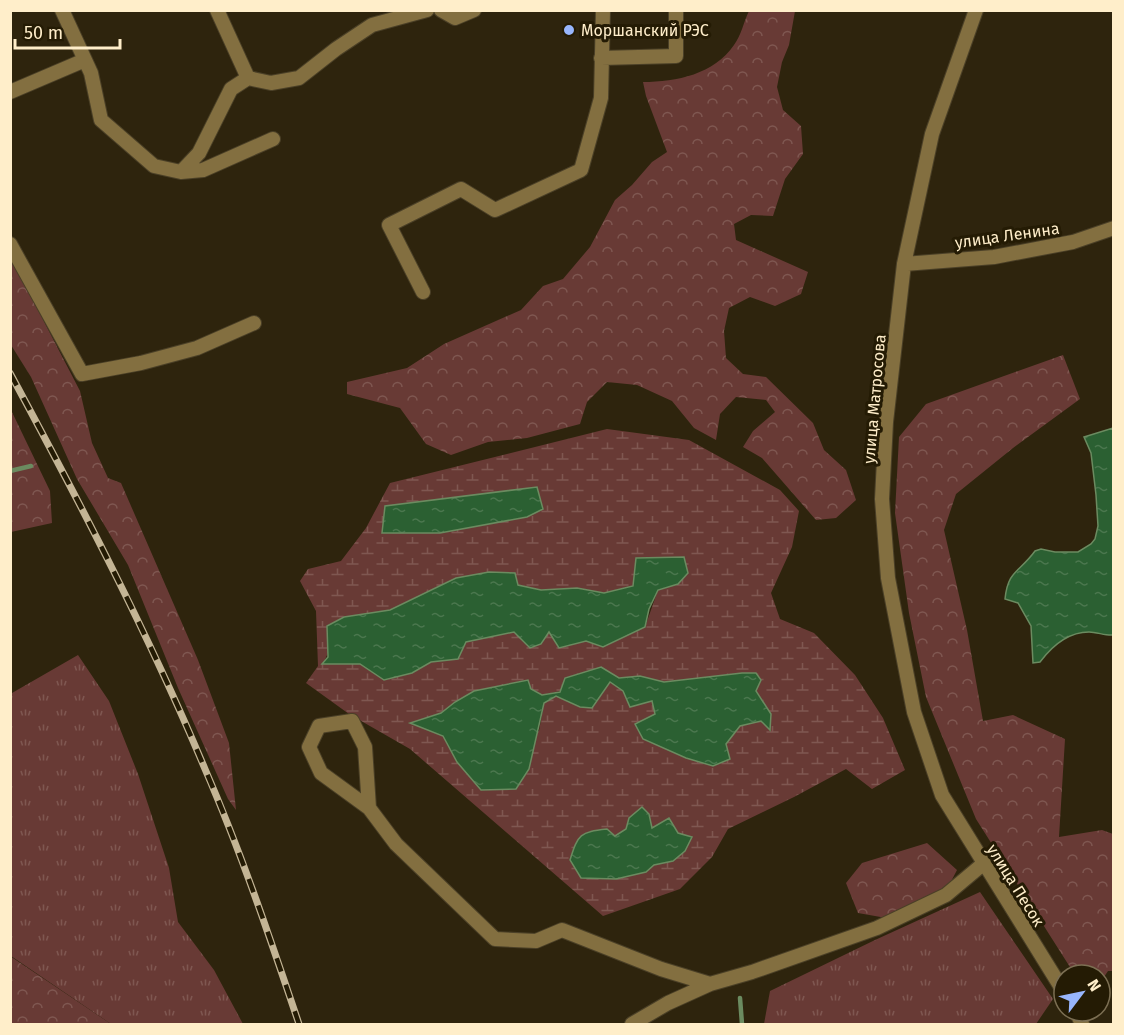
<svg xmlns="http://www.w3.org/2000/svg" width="1124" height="1035" viewBox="0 0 1124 1035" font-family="'Fira Sans',sans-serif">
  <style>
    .grass { fill: url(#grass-tufts) }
    .forest { fill: url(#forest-crowns) }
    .wetland { fill: url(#wetland-marsh); fill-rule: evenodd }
    .water { fill: url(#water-ripples); stroke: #6b8b60; stroke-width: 1.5 }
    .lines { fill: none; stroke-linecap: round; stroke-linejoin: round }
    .stream { stroke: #6b8b60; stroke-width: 4.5 }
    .minor-casing { stroke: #4b4027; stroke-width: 16 }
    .minor { stroke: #836f40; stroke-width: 14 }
    .rail-casing { stroke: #c4b595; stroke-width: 7 }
    .rail { stroke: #241b04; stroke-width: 4.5; stroke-dasharray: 14; stroke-linecap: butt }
    .poi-dot { fill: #98b6fd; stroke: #241b04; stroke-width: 2 }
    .labels { text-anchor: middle; stroke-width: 6; stroke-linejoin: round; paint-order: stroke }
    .poi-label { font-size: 16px; fill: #ffeeca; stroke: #241b04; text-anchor: start }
    .street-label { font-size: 16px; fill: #ffeeca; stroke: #241b04 }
  </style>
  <defs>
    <pattern id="grass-tufts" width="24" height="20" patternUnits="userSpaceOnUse" patternTransform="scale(1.5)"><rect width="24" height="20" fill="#683a35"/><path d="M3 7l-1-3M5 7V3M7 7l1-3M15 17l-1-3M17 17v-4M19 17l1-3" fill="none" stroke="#7f5751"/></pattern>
    <pattern id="forest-crowns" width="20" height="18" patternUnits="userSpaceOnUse" patternTransform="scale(1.5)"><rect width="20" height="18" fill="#683a35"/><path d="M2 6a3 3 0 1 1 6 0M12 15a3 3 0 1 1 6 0" fill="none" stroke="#7f5751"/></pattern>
    <pattern id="wetland-marsh" width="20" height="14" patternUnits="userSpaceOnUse" patternTransform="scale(1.5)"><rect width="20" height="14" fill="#683a35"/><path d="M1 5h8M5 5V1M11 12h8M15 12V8" fill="none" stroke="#7f5751"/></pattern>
    <pattern id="water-ripples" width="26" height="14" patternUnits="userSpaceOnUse" patternTransform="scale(1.5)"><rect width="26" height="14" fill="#2b6032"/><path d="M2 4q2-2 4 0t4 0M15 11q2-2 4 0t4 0" fill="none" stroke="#4b774e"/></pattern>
  </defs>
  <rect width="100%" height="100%" fill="#2e240d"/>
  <path class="grass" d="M78 655 109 701 138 774 169 868 178 922 214 970 243 1024H111L11 956V697L12 693Z
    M980 892 1053 999 1036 1024H764L770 991 875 940Z"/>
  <path class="forest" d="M749 11H795L789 45 782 62 777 87 783 110 801 126 803 154 785 179 773 216 751 215 734 224 736 240 808 272 801 294 775 306 750 297 729 308 724 331 726 358 743 374 766 377 813 423 824 450 846 470 856 500 836 518 816 520 762 458 743 447 753 431 775 412 766 400 736 397 720 414 716 440 694 428 672 401 637 385 607 382 587 402 580 424 527 438 488 442 451 455 426 444 400 408 347 394V382L407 368 444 344 521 310 543 286 563 279 590 247 615 200 632 185 652 162 667 152 646 96 643 82C677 82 714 74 734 45 741 36 744 21 749 11Z
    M10 256 80 391 92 443 108 478 121 483 198 660 229 743 236 810 228 799 178 688 128 565 77 479 31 377 11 345Z
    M1063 355 1080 399 1013 448 956 494 944 530 967 630 983 721 1013 715 1065 739 1059 837 1102 830 1113 834V971H1108L1100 983V975H1075L976 819 926 697 909 613 895 513 899 437 926 404Z
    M11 410 50 491 52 523 11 532Z
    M927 843 957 870 944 895 892 919 858 913 846 883 862 863Z
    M10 956 111 1024H11Z"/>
  <path class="wetland" d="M607 429 689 440 780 490 799 511 792 547 771 593 780 619 814 633 855 675 883 718 905 770 872 789 846 769 794 797 728 829 712 857 680 889 603 916 410 749 349 714 306 683 318 666 316 611 300 581 308 569 341 561 366 528 390 483ZM536 488 543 509 527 517 441 533H382L385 507ZM636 558 683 557 687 573 678 584 658 590 645 627 603 647 586 641 559 648 549 631 514 632 466 642 458 659 431 662 412 673 385 680 360 664H323L344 617 390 610 456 578 515 573 518 585 541 590 577 588 604 593 633 586ZM742 673 770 714 761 721 739 726 726 744 655 714 652 701 623 691 610 682 580 707 556 696 544 703 539 731 457 762 443 736 411 723 441 713 474 691 527 680 530 689 542 695 619 678 640 676 664 682ZM649 814 652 829 671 822 678 833 691 837 673 861 654 865 646 872 588 832 607 829 615 836 626 829 629 818Z"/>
  <path class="water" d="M1113 428V635C1106 636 1097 632 1089 632 1068 632 1052 646 1040 662L1033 663 1031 626 1018 603 1005 599C1008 570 1019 573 1035 551L1041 549 1055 552H1078L1091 544 1095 539 1098 526 1096 495 1091 453 1084 437Z
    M537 487 543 509 527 517 440 533H382L385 506Z
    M684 557 688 573 678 584 658 590 649 609 645 627 603 647 586 641 559 648 549 632 541 644 530 648 514 632 466 642 458 659 431 662 412 673 384 680 360 664H322L328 657 327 626 344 617 390 610 456 578 489 572 515 573 518 585 541 590 577 588 604 593 633 586 636 558Z
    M601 667 619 678 640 676 664 682 742 673H756L761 680 756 691 771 714 770 730 761 721 740 726 726 744 730 759 713 766 686 758 643 739 635 724 655 714 652 701 630 707 623 691 610 682 592 708 580 707 556 696 544 703 529 769 516 789 481 790 457 762 443 736 410 723 441 713 455 702 474 691 528 680 531 689 542 695 560 692 565 678Z
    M642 807 649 814 652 828 669 818 678 833 692 837 685 851 673 861 654 865 646 872 616 879 581 878 570 860C578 834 580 832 607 829L615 836 626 829 629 818Z"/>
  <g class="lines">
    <path class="stream" d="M10 471 31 466
      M740 998 742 1024"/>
    <defs>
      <path id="minor" d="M62 10 91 73 101 120 154 166 181 172 203 170 273 139
        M217 10 248 78 271 83 299 78 336 49 372 25 427 10
        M441 10 455 18 474 10
        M976 10 932 134 904 264 886 422 882 499 888 578 914 712 942 795 1064 992
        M601 58 676 56V10
        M10 92 85 60
        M181 172 199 153 231 89 248 78
        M10 244 82 374 141 363 197 348 254 323
        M904 264 994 257 1073 242 1114 228
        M423 292 389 225 461 189 495 210 581 170 601 98 603 10
        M369 808 365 747 352 721 319 726 309 747 321 773 369 808 396 844 495 939 536 941 562 930 661 969 710 984
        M1076 1011 1082 1024
        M632 1024 668 1003 710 984 752 972 877 928 946 895 983 864"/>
    </defs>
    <use href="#minor" class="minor-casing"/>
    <use href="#minor" class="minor"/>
    <defs>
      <path id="rail" d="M10 373C80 503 148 633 205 769 241 852 270 938 299 1024"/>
    </defs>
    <use href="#rail" class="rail-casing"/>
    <use href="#rail" class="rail"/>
  </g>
  <circle class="poi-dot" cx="569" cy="30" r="6"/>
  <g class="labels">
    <g class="poi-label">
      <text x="581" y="36">Моршанский РЭС</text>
    </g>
    <g class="street-label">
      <text transform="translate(1007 235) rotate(-8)" y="6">улица Ленина</text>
      <text transform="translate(874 399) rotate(-85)" y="6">улица Матросова</text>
      <text transform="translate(1016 885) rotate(58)" y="6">улица Песок</text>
    </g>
  </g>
  <rect width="1124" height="1035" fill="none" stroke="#ffeeca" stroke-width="24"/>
  <g transform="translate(1082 993) rotate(58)"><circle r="28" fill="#241b04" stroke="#7c6f53" stroke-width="1.5"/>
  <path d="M0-4.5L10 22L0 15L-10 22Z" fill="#98b6fd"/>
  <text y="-9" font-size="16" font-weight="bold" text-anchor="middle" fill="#ffeeca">N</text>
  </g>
  <path d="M15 39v9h105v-9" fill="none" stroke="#ffeeca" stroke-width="3"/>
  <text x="24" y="39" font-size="18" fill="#ffeeca" stroke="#241b04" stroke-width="4.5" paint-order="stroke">50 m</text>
</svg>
